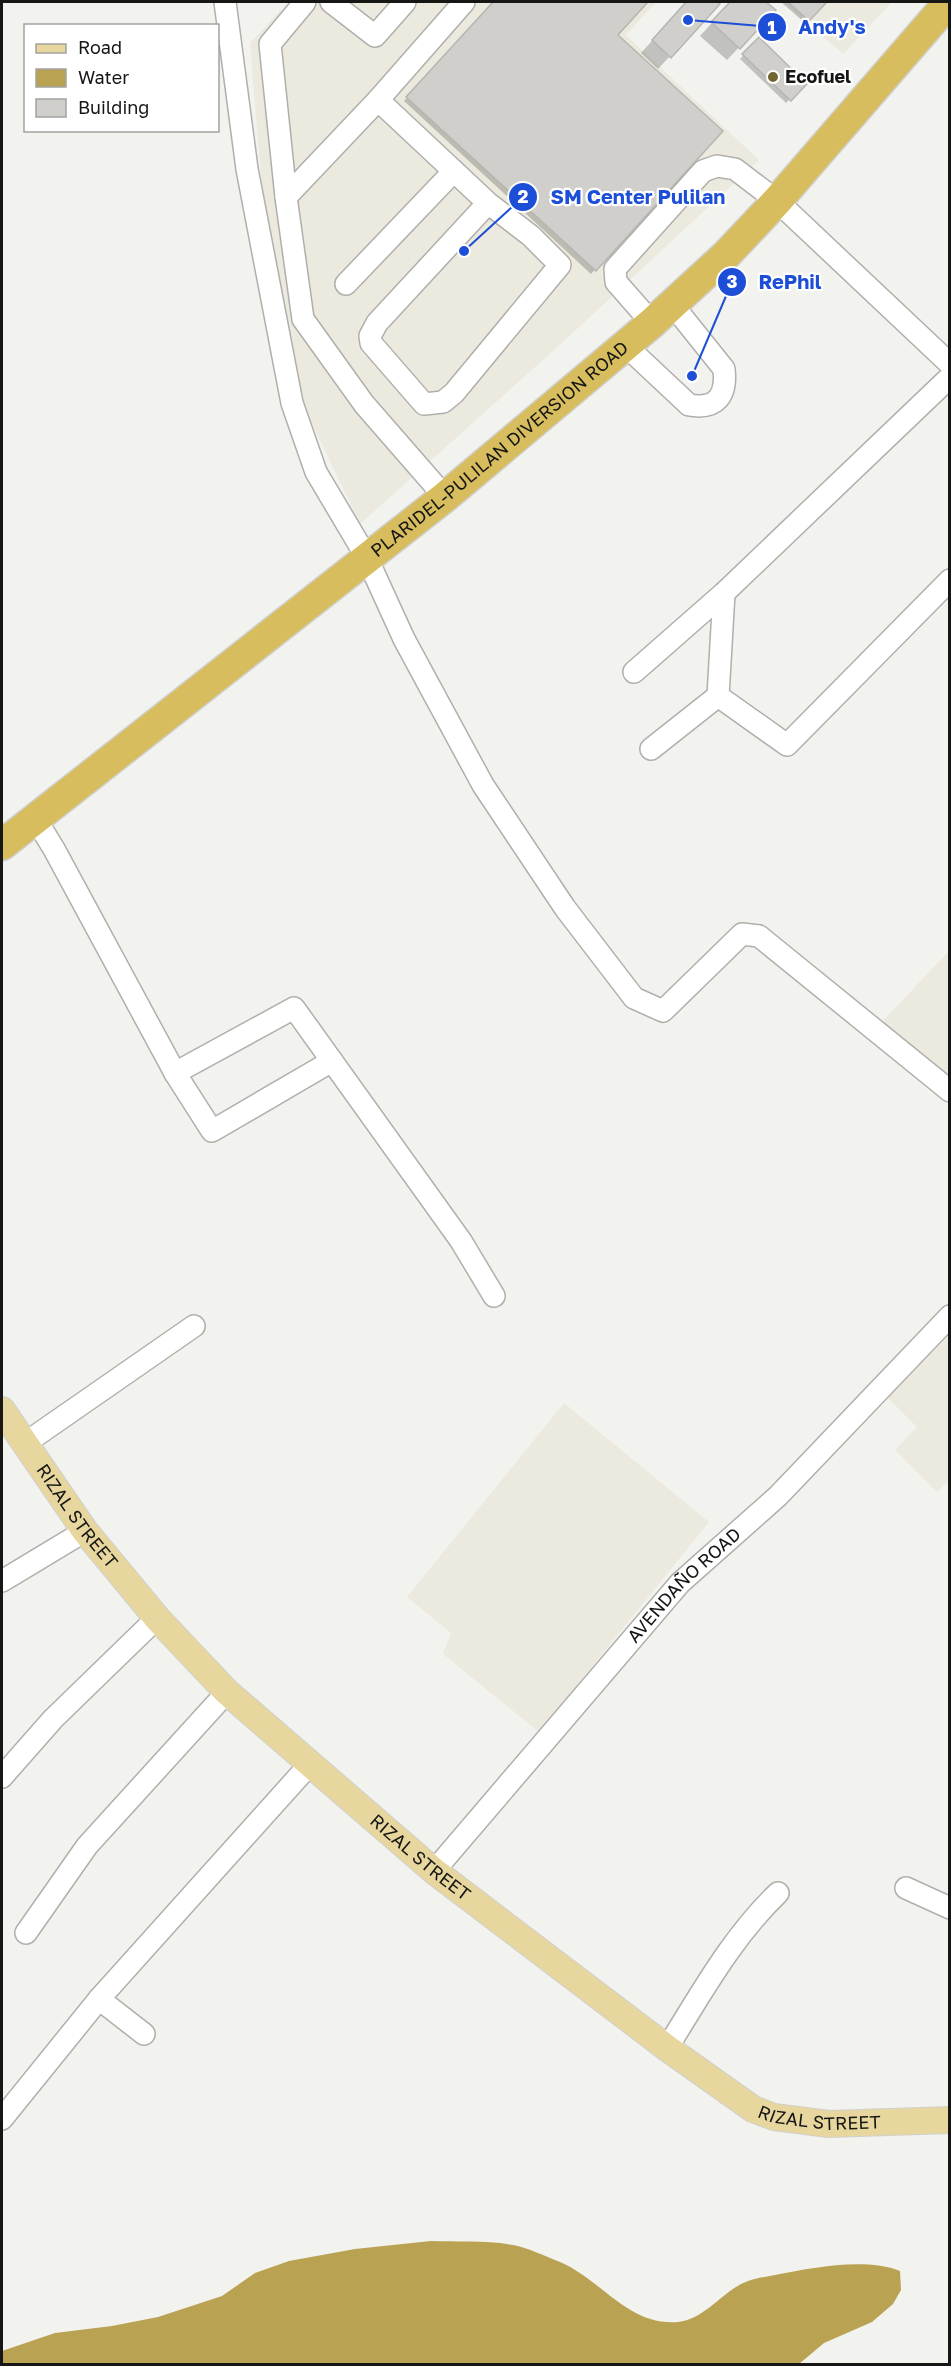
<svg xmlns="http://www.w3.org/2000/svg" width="951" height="2366" viewBox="0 0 951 2366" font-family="'Golos Text',sans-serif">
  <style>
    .built { fill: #ece9de }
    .water { fill: #b9a251 }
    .shadow { fill: #0003 }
    .building { fill: #d0cfcc; stroke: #b6b5b2; stroke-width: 1.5 }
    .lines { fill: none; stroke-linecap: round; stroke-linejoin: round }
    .minor-casing { stroke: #b0afac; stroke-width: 24 }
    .major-casing { stroke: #d0d0d0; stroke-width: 28 }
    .highway-casing { stroke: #d0d0d0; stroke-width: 33 }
    .minor { stroke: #fff; stroke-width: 21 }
    .major { stroke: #e7d79e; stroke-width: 26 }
    .highway { stroke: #d7bd5d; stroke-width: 30 }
    .poi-dot { fill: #726431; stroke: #fff; stroke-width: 2 }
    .labels { text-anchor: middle; stroke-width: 4.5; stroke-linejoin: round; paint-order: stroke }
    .poi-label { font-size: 18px; font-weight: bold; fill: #161615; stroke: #fff; text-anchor: start }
    .street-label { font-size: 18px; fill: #161615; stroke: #fff }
    .leader { fill: none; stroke: #1d4ed8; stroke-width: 2 }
    .callout-dot { fill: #1d4ed8; stroke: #fff; stroke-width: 2 }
    .mark-label { font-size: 18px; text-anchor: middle; font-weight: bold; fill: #fff }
    .callout-label { font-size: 20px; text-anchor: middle; font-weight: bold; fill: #1d4ed8; stroke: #fff; stroke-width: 4.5; stroke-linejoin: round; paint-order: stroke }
  </style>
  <rect width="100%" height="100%" fill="#f2f2ef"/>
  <path class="built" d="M288 2H656L626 35 759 160 563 342 360 524 275 346 250 43Z
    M784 2H892L843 54Z
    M949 951V1090L878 1026Z
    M949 1313V1480L937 1492 895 1450 917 1427 889 1399 890 1374Z
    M564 1403 709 1522 539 1732 443 1654 451 1633 407 1597Z"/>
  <path class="water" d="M431 2241C457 2242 486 2240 513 2245 528 2248 545 2256 560 2262 602 2280 628 2326 678 2322 706 2319 723 2290 748 2281 756 2278 766 2277 775 2275 811 2268 865 2257 900 2271L901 2290 893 2304 872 2322 824 2343 799 2364H2V2351L55 2333 112 2326 158 2317 222 2296 255 2273 289 2261 355 2249Z"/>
  <path class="shadow" d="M494 2H646L616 35 721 131 591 274 404 101Z
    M687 2H715L718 4 658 69 641 53Z
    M731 2H764L774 10 727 60 700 36Z
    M781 2H825L805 23Z
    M759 39 805 84 786 103 740 59Z"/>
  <path class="building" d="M493 2H648L618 35 723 131 596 271 406 97Z
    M686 2H717L720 4 671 58 652 40Z
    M730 2H766L776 10 740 49 711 22Z
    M788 2H827L809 21Z
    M759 37 807 84 791 101 742 54Z"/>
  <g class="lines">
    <defs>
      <g id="minor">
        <path d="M225 2 247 169 292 403 316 472 367 558 404 639 483 785 565 908 634 998 663 1011 742 934 759 936 950 1091"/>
        <path d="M305 2 270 44 286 197 303 319 364 404 445 497"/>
        <path d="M331 2 375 36 405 2"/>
        <path d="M378 100 488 203 531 236 560 265 454 393 443 402 424 404 371 343 370 336 377 323 488 203"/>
        <path d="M286 197 378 100 464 2"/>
        <path d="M346 284 454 171"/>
        <path d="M652 323 616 282 615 269 703 171 717 166 735 169 777 201 950 364"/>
        <path d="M625 345 689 405C717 410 727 395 724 369L672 304"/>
        <path d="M724 593 718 696 787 745 950 580"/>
        <path d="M634 672 724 593 950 377"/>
        <path d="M651 749 718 696"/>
        <path d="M35 818 54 849 175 1073 294 1008 461 1241 494 1296"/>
        <path d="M175 1073 212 1131 332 1061"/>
        <path d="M24 1444 194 1326"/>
        <path d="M2 1581 85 1531"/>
        <path d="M2 1777 53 1719 157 1618"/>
        <path id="s1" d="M434 1871 680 1583 778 1496 950 1316"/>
        <path d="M906 1888 950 1908"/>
        <path d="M26 1933 87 1846 227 1692"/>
        <path d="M99 1999 144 2034"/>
        <path d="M667 2048C701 1994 732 1937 778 1893"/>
        <path d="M2 2119 99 1999 310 1764"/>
      </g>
      <g id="major">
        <path id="s2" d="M2 1410 85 1531 157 1618 227 1692 434 1871 667 2048 753 2109 774 2117 829 2124 950 2120"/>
      </g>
      <g id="highway">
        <path id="s3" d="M2 845 445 497 652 323 726 255 777 201 949 2"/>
      </g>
    </defs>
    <use href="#minor" class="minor-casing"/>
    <use href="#major" class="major-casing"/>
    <use href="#highway" class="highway-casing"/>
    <use href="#minor" class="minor"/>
    <use href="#major" class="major"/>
    <use href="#highway" class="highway"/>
  </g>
  <circle class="poi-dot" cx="773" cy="77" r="6"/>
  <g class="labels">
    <g class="poi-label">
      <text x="785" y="83">Ecofuel</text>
    </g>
    <g class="street-label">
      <text dy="6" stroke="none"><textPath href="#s3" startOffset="636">PLARIDEL-PULILAN DIVERSION ROAD</textPath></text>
      <text dy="6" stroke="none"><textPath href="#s2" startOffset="130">RIZAL STREET</textPath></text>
      <text dy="6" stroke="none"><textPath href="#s1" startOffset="380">AVENDAÑO ROAD</textPath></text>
      <text dy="6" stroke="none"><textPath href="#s2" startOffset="616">RIZAL STREET</textPath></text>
      <text dy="6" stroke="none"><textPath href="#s2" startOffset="1101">RIZAL STREET</textPath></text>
    </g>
  </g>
  <path class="leader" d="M688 20L772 27M464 251L523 197M692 376L732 282"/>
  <g class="callout-dot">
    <circle cx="688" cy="20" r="6"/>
    <circle cx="464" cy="251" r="6"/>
    <circle cx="692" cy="376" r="6"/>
    <circle cx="772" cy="27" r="15"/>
    <circle cx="523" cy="197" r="15"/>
    <circle cx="732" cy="282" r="15"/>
  </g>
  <g class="mark-label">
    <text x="772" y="34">1</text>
    <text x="523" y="203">2</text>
    <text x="732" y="288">3</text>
  </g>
  <g class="callout-label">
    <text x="832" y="34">Andy's</text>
    <text x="638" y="204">SM Center Pulilan</text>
    <text x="790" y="289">RePhil</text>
  </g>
  <rect width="951" height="2366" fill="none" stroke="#161615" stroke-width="6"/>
  <rect x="24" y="24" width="195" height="108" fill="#ffffff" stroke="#a2a2a1" stroke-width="1.5"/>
  <rect x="36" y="44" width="30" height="9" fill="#e7d79e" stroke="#a2a2a1" stroke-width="1.5"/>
  <text x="78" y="54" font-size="18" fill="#161615">Road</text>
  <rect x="36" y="69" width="30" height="18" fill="#b9a251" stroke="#a2a2a1" stroke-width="1.5"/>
  <text x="78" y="84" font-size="18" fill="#161615">Water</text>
  <rect x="36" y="99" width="30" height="18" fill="#d0cfcc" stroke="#a2a2a1" stroke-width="1.5"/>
  <text x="78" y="114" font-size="18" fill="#161615">Building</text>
</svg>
